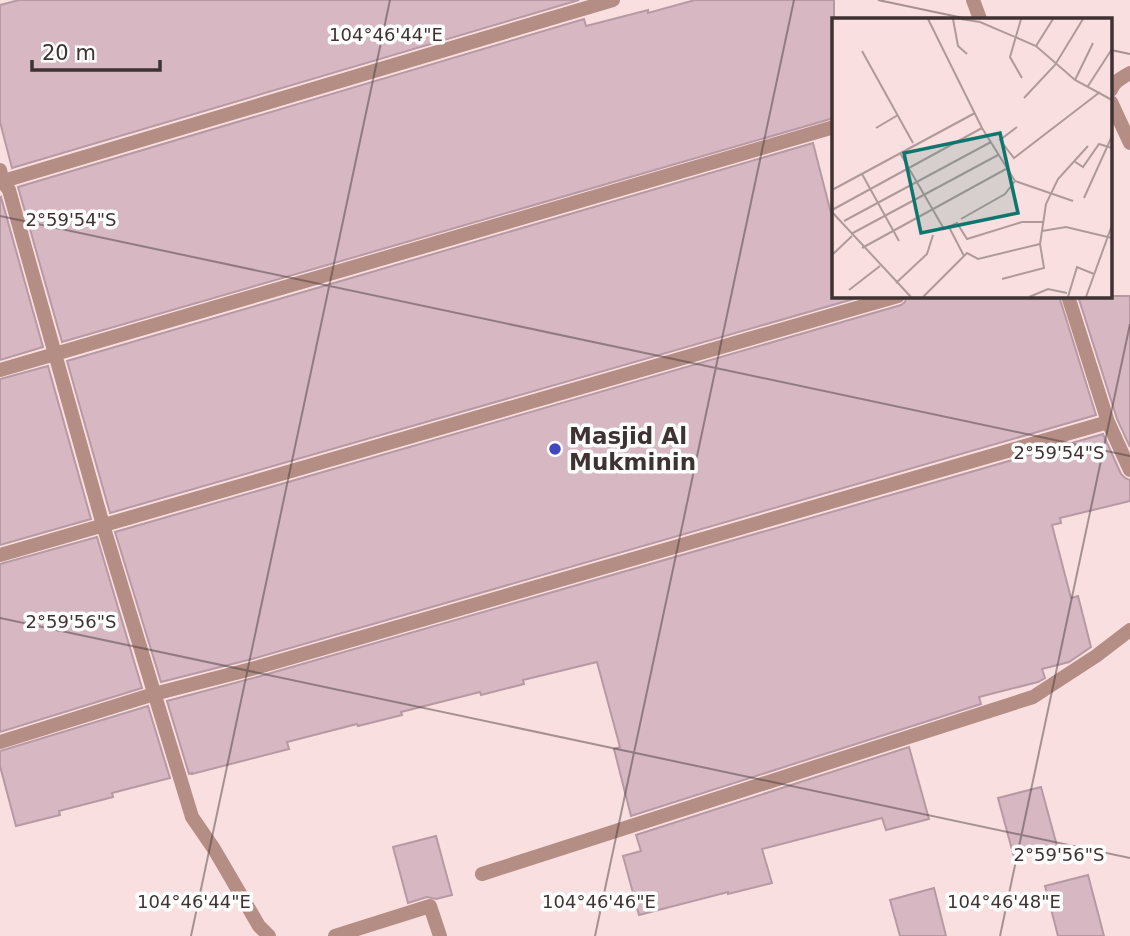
<svg xmlns="http://www.w3.org/2000/svg" width="1130" height="936" viewBox="0 0 1130 936" font-family="'DejaVu Sans',sans-serif">
  <style>
    .building { fill: #d6b7c2; stroke: #b799a4; stroke-width: 2 }
    .lines { fill: none; stroke-linecap: round; stroke-linejoin: round }
    .minor { stroke: #b48d84; stroke-width: 14 }
    .ticks { fill: none; stroke: #3f3233; stroke-width: 2; stroke-opacity: 0.45 }
    .poi-dot { fill: #4147bc; stroke: #fff; stroke-width: 2.5 }
    .labels { text-anchor: middle; stroke-width: 7; stroke-linejoin: round; paint-order: stroke }
    .poi-label { font-size: 23px; font-weight: bold; fill: #3f3233; stroke: #fff; text-anchor: start }
    .inset-road { fill: none; stroke: #af9a9b; stroke-width: 2 }
    .view { fill: #0f766e; fill-opacity: 0.15; stroke: #0f766e; stroke-width: 3.5 }
    .inset-edge { fill: none; stroke: #3f3233; stroke-width: 3.5 }
    .ticks-label { font-size: 18px; text-anchor: middle; fill: #3f3233; stroke: #fff; stroke-width: 7; stroke-linejoin: round; paint-order: stroke }
  </style>
  <rect width="100%" height="100%" fill="#fadfe0"/>
  <path class="building" d="M19 0H579L12 168 0 122V5Z
    M695 0H834V118L62 342 18 187 584 19 586 26 648 10V13Z
    M813 143 834 225V296H864L110 513 67 361Z
    M1 197 43 347 0 360V198Z
    M907 296H1059L1096 415 252 659 161 682 115 532 901 305 905 302Z
    M1078 296H1130V447L1117 419Z
    M48 366 91 519 0 545V379Z
    M1103 434 1121 474 1125 478 1130 480V501L1060 518 1061 523 1052 525 1071 598 1078 596 1091 647 1069 662 1042 669 1045 678 1038 682 979 697 981 704 631 816 614 749 620 747 597 662 523 680 524 684 481 695 480 692 401 712 402 715 358 726 357 724 287 742 289 749 192 774V773L189 774 167 701 257 677Z
    M97 537 142 688 0 732V564Z
    M148 706 170 778 112 793 113 797 59 811 60 815 16 826 0 766V751Z
    M909 747 929 819 886 830 882 818 762 849 772 883 728 894V892L639 915 623 856 641 851 636 835Z
    M1041 787 1057 846 1014 857 998 798Z
    M436 836 452 895 436 899 427 897 408 903 393 847Z
    M1088 875 1104 936H1058L1045 886Z
    M934 888 946 936H900L890 900Z"/>
  <g class="lines">
    <path class="minor" d="M973 0 980 19
      M1111 90C1113 82 1123 77 1130 73
      M1111 102 1130 143
      M0 170 3 182 9 190 103 525 192 817 214 849 259 926 269 936
      M0 182 613 0
      M1068 296 1108 422 1130 470
      M0 370 834 127
      M0 555 898 296
      M0 742 154 694 255 668 1108 422
      M482 874 1033 697 1096 656 1130 630
      M335 936 430 906 440 936"/>
  </g>
  <path class="ticks" d="M878 0 968 19M1111 50 1130 54M0 216 1130 456M0 618 1130 858M191 936 390 0M595 936 794 0M1000 936 1130 324"/>
  <circle class="poi-dot" cx="555" cy="449" r="7"/>
  <g class="labels">
    <g class="poi-label">
      <text x="569" y="444">Masjid Al<tspan x="569" dy="26">Mukminin</tspan></text>
    </g>
  </g>
  <g transform="translate(832 18)">
    <rect width="280" height="280" fill="#fadfe0"/>
    <path class="inset-road" d="M96 1 150 110 183 163 241 183M121 1 126 28 135 36M129 1 148 4 204 28 243 62 280 82M189 1 178 39 190 60M204 28 221 1M30 33 81 125M243 62 261 25M256 68 280 31M192 80 223 47 251 1M185 109 168 122 182 140 268 74M44 110 66 97M68 135 112 211 125 205 135 221 190 204H211M242 143 251 149 267 126 280 130M30 156 67 223M0 172 143 95M252 180 280 118M0 192 150 110M0 194 79 279M129 201 173 176 183 163M12 203 159 124M117 209 132 238M210 213 234 209 280 220M19 216 166 137M30 230 174 151M0 237 20 218M170 261 212 250 208 226 214 186 226 161 256 128M64 265 95 236 101 217M17 272 48 248M91 279 135 235 146 241 208 226M197 279 216 271 235 275M236 279 245 249 262 256M254 279 280 207"/>
    <path class="view" d="M168 115 186 195 89 215 72 135Z"/>
    <rect width="280" height="280" class="inset-edge"/>
  </g>
  <g class="ticks-label">
    <text x="386" y="41">104°46'44"E</text>
    <text x="71" y="226">2°59'54"S</text>
    <text x="1059" y="459">2°59'54"S</text>
    <text x="71" y="628">2°59'56"S</text>
    <text x="1059" y="861">2°59'56"S</text>
    <text x="194" y="908">104°46'44"E</text>
    <text x="599" y="908">104°46'46"E</text>
    <text x="1004" y="908">104°46'48"E</text>
  </g>
  <path d="M32 60v10h128v-10" fill="none" stroke="#3f3233" stroke-width="3.5"/>
  <text x="42" y="60" font-size="21" fill="#3f3233" stroke="#ffffff" stroke-width="5" paint-order="stroke">20 m</text>
</svg>
